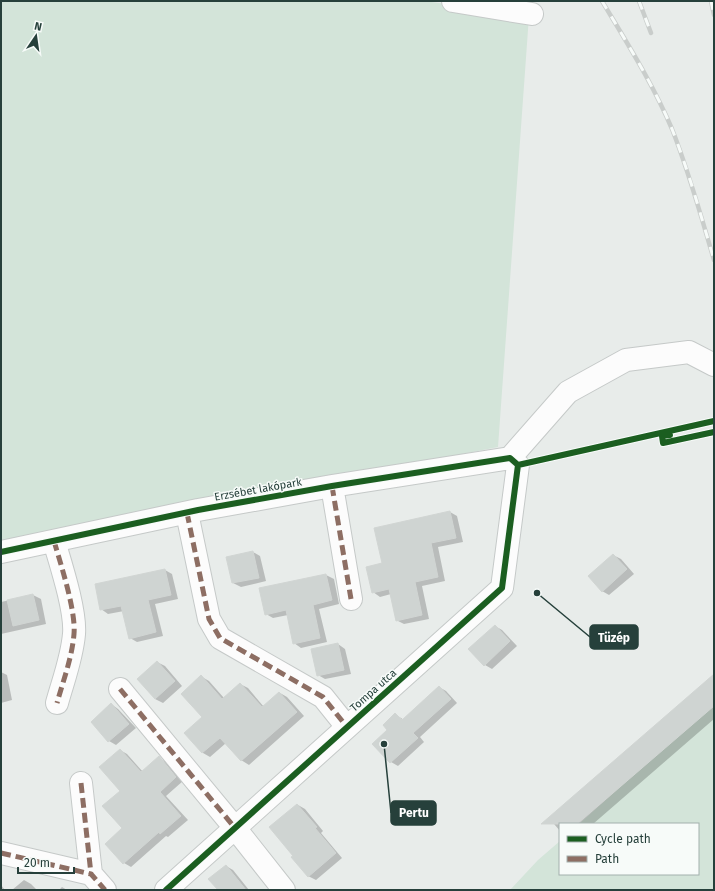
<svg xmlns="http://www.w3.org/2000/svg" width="715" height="891" viewBox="0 0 715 891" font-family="'Fira Sans',sans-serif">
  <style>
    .green { fill: #d3e4d9 }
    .shadow { fill: #0003 }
    .building { fill: #cfd4d2; stroke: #d1d5d3 }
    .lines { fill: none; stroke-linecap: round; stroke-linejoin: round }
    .minor-casing { stroke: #c5c9c8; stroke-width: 24 }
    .minor { stroke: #fcfcfc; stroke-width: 22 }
    .rail-casing { stroke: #c9cdcb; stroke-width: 4.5 }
    .rail { stroke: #f7fbf9; stroke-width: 3; stroke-dasharray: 9; stroke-linecap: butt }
    .quiet { stroke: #8d6e63; stroke-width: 5; stroke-dasharray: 10 5; stroke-linecap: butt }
    .cycleway-casing { stroke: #f7fbf9; stroke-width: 8 }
    .cycleway { stroke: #1b5e20; stroke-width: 6 }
    .labels { text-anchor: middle; stroke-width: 3; stroke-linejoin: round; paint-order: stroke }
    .street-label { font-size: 11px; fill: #26403b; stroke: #f7fbf9 }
    .leader { fill: none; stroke: #26403b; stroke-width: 1.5 }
    .callout-dot { fill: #26403b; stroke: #f7fbf9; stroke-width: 1.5 }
    .callout { fill: #26403b; stroke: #26403b; stroke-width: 1.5 }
    .callout-label { font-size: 12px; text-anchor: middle; font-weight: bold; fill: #fff }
  </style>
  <rect width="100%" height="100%" fill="#e8ecea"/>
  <path class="green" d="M1 1H425L529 16 498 447 1 545Z
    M714 703V890H510L538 860 560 841V874H698V824H579Z"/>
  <path class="shadow" d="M450 512 457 516 463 542 438 547 445 581 422 586 429 619 404 624 396 620 391 594 380 597 373 592 383 564Z
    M253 552 260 556 266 581 241 587 233 583 228 558Z
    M613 555 621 559 634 574 609 595 602 591Z
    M165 570 172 574 178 599 155 604 163 636 137 642 130 638 124 611 108 614 101 609Z
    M326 575 334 579 339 604 319 609 327 642 301 648 294 643 288 615 273 618 266 614Z
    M33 595 41 599 46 624 1 634V602Z
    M495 626 502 630 517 646 492 669 485 665Z
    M338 644 345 649 351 674 325 679 318 675Z
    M157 662 165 666 182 686 163 703 155 699Z
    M1 672 7 675 12 700 1 703Z
    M202 677 209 681 224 698 240 684 248 688 264 707 280 693 287 697 304 716 249 765 241 760 226 743 210 757 203 753 186 733 203 717Z
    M714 677V719L593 824H560V831L549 818Z
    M439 687 446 691 457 703 420 737 424 742 398 766 391 762 389 730 395 714 404 720Z
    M111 704 118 709 136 728 116 745 109 741 92 722Z
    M120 750 127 754 143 772 159 758 166 762 183 781 166 796 188 820 168 837 166 836 131 867 124 863Z
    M298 805 305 809 323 831 321 833 342 858 316 880 308 876Z
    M226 866 233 870 249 890H219Z
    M24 880 31 884 37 890H12Z
    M1 885 5 890H1Z
    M62 887 67 890H59Z"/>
  <path class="building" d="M450 511 456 538 431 543 438 577 415 582 422 615 396 621 389 589 372 593 366 567 382 563 374 528Z
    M253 551 259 578 232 583 226 557Z
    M613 554 627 569 602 592 588 576Z
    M165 569 171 595 148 600 156 632 129 639 121 606 100 610 95 584Z
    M326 574 332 600 313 605 320 638 293 644 286 610 265 615 259 588Z
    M33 594 39 620 13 626 7 600Z
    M495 625 510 641 484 666 468 649Z
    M338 643 344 670 317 676 311 649Z
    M157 661 175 681 155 699 137 679Z
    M714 674V706L577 824H541Z
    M201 675 222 699 240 683 262 707 279 692 297 712 241 761 220 738 202 753 184 733 202 717 181 694Z
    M439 686 451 699 413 733 418 738 390 763 372 744 387 730 383 725 395 713 402 720Z
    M111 703 129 724 108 742 91 722Z
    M120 749 141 772 159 756 176 777 160 792 181 816 160 834 159 832 123 864 105 844 122 828 102 806 120 791 99 767Z
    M297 804 317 827 315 828 336 853 308 877 291 857 293 856 269 827Z
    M226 865 246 890H218L208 879Z"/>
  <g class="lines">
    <defs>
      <path id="minor" d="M453 1 532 14
        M510 458 568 392 626 360 689 352 714 365
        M332 486 351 599
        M187 513 209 619 220 638 323 697 347 727
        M54 541C61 565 76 611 74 634 72 658 63 681 57 703
        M1 552 198 510 332 486 510 458 518 465 502 588 166 890
        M120 689 235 828 284 890
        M81 783 91 874
        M1 853 91 874 105 890"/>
    </defs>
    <use href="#minor" class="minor-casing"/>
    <use href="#minor" class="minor"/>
    <defs>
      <path id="rail" d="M602 1C627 43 653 84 672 129 689 172 701 216 714 260
        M639 1 651 33
        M711 1 714 15"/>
    </defs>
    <use href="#rail" class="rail-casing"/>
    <use href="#rail" class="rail"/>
    <path class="quiet" d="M332 486 351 599
      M187 513 209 619 220 638 323 697 347 727
      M54 541C61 565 76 611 74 634 72 658 63 681 57 703
      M120 689 235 828
      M81 783 91 874
      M1 853 91 874 105 890"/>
    <defs>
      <path id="cycleway" d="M670 435 662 436 663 443 714 432
        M518 465 714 421
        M1 552 198 510 332 486 510 458 518 465
        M166 890 502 588 518 465"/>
    </defs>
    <use href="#cycleway" class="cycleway-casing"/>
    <use href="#cycleway" class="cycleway"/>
  </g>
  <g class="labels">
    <g class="street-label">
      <text transform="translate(258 489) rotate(-10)" y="4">Erzsébet lakópark</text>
      <text transform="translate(373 690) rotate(-42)" y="4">Tompa utca</text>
    </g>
  </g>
  <path class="leader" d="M537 593L590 637M384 744L391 813"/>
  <g class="callout-dot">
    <circle cx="537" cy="593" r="4"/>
    <circle cx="384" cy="744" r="4"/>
  </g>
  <g class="callout">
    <rect x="590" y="625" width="48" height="24" rx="4"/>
    <rect x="391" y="801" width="45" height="24" rx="4"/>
  </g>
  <g class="callout-label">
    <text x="614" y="642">Tüzép</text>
    <text x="414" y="817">Pertu</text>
  </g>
  <rect width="715" height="891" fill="none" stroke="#26403b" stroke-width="4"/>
  <rect x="559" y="823" width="140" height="52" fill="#f7fbf9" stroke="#a3b0ad"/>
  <rect x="567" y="836" width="20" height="6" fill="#1b5e20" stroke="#a3b0ad"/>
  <text x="595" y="843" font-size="12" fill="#26403b">Cycle path</text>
  <rect x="567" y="856" width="20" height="6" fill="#8d6e63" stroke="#a3b0ad"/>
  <text x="595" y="863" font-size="12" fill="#26403b">Path</text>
  <g transform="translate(36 36) rotate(13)" stroke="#f7fbf9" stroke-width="3" paint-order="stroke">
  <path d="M0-3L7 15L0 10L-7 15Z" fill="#26403b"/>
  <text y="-6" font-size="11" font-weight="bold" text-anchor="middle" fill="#26403b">N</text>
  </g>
  <path d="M18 867v6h56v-6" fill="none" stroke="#26403b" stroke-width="2"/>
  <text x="24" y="867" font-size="12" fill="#26403b" stroke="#f7fbf9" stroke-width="3" paint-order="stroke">20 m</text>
</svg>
